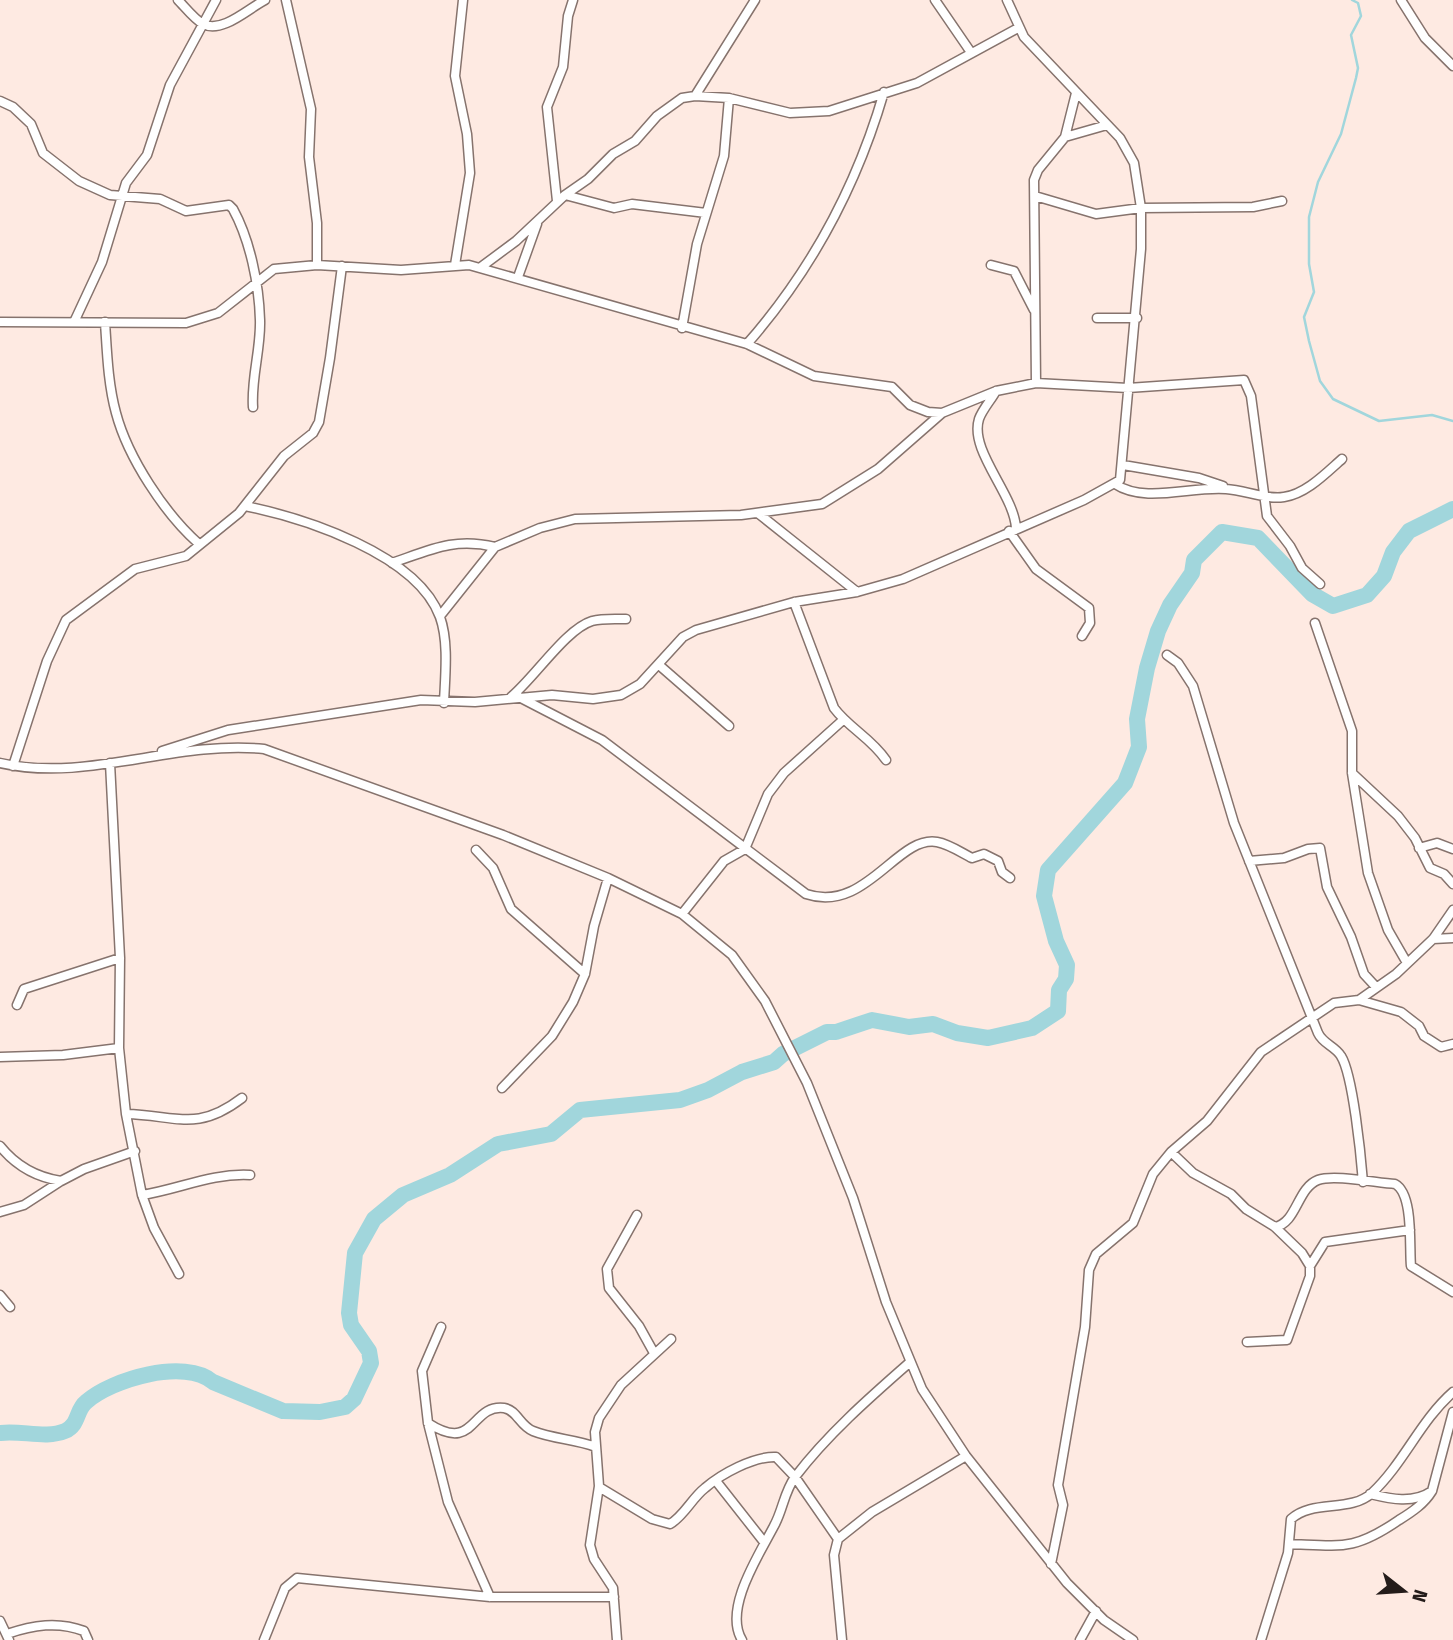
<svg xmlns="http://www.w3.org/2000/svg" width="1453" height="1640" viewBox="0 0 1453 1640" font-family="'Fira Sans Condensed',sans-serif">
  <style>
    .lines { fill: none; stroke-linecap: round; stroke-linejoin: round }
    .stream { stroke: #a1d6dc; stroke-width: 2.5 }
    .river { stroke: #a1d6dc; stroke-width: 16 }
    .minor-casing { stroke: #86736d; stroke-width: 11 }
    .minor { stroke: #fff; stroke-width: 8 }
  </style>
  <rect width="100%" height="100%" fill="#feeae2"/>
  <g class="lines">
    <path class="stream" d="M1352 0 1358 3 1361 16 1351 35 1358 68 1356 78 1341 134 1318 182 1309 217V264L1314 292 1304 317 1309 341 1320 381 1333 399 1379 421 1432 415 1453 421"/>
    <path class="river" d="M0 1433C21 1430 46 1439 65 1431 79 1425 76 1410 86 1402 112 1379 185 1358 213 1382L283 1411 320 1412 345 1407 354 1399 371 1363 369 1351 351 1325 349 1313 355 1253 374 1219 403 1195 450 1175 498 1144 551 1134 580 1110 680 1100 708 1090 742 1072 774 1062 783 1054 827 1032H836L872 1020 909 1027 933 1024 957 1033 988 1038 1032 1028 1058 1011 1059 990 1066 979 1067 965 1056 941 1044 896 1048 870 1125 783 1139 747 1137 719 1147 668 1158 631 1170 605 1192 573 1194 560 1222 532 1258 538 1312 594 1333 606 1367 595 1384 576 1393 552 1409 531 1453 509"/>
    <defs>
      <path id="minor" d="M178 0C185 7 194 19 203 24 222 34 249 8 265 0
        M286 0 311 109 309 157 317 223V265
        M935 0 970 51
        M1401 0 1425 38 1453 66
        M695 96 755 0
        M0 101 13 107 31 124 43 153 79 181 110 195 160 199 186 211 229 205 233 209C250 240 259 284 260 320 261 349 251 378 253 407
        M1065 137 1107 125
        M565 195 588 179 613 154 635 141 657 116 682 98 695 96 729 98 790 113 829 111 917 83 1018 28
        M1035 196 1096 214 1141 208 1253 207 1282 201
        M557 201 547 107 563 67 568 16 573 0
        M455 265 470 173 467 134 455 76 463 0
        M991 265 1014 271 1034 310
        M481 267 516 241 565 195 614 208 632 204 706 213
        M518 277 537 224
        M1097 318H1137
        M75 320 102 262 126 183 147 155 170 85 216 0
        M0 322 186 323 218 313 274 269 317 265 401 270 469 265 747 344 814 376 892 387 910 405 928 412 942 413 996 391 1036 383 1128 388 1244 380 1251 396 1267 516 1290 546 1302 568 1320 584
        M105 322C107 352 108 384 116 413 128 458 165 514 199 544
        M682 328 697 244 724 156 729 98
        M747 344C811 271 857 185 884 92
        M1036 383 1034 180 1038 170 1065 137 1076 93
        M996 391C991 400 982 410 979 419 969 451 1014 494 1016 528
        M1123 465 1199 478 1223 486
        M1115 484C1145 504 1191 486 1226 489 1245 490 1265 500 1284 497 1306 494 1326 473 1342 459
        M245 506C304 518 417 554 440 617 449 642 445 677 444 703
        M759 514 857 592
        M1009 531 1036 569 1089 608 1090 623 1082 636
        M392 563C430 550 454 537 495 547
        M794 602 834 708C849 728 871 738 886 760
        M440 616 495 547 540 528 575 519 741 515 822 504 878 469 942 413
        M1315 623 1352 731V773L1368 873 1388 930 1407 963
        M1167 655 1178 663 1193 686 1234 823 1318 1033C1323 1044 1335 1046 1341 1056 1353 1075 1361 1157 1363 1182
        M659 665 729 726
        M511 697C535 677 566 629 592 621 603 618 615 619 626 619
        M519 697 602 740 806 894C866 914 897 835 937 842 949 844 962 853 972 858L984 854 998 861 1002 872 1010 878
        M162 751 228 730 421 700 475 702 552 695 593 699 621 695 640 684 683 637 696 630 794 602 857 592 903 579 1084 500 1120 480 1141 249V208L1134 163 1120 138 1024 37 1007 0
        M0 763C88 783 174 740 264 749L503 835 608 878 682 914 732 955 765 1001 807 1083 853 1198 886 1302 922 1389 966 1456 1067 1583 1104 1620 1133 1640
        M110 763 120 958 119 1048 126 1114 142 1195 154 1228 179 1274
        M13 766 47 661 66 620 135 569 186 556 239 513 284 456 313 433 319 422 330 358 342 266
        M1352 773 1398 816 1415 838 1430 868 1444 874 1453 884
        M1419 848 1437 843 1453 849
        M476 850 493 868 511 909 585 974
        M1249 861 1284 858 1308 849 1320 848 1327 887 1351 937 1364 974 1376 987
        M682 914 724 861 745 849 768 794 784 773 843 720
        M1433 939 1453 938
        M1359 1000 1396 974 1433 939 1453 910
        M17 1005 24 989 120 958
        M0 1057 63 1055 119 1048
        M502 1088 552 1036 573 1002 585 974 594 926 608 878
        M126 1114C176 1115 196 1133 242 1098
        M0 1146C16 1166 35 1177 61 1181L84 1169 135 1151
        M1171 1152 1193 1173 1231 1194 1246 1209 1275 1227 1302 1253 1310 1266V1276L1287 1340 1247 1342
        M142 1195C180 1189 211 1173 250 1175
        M0 1212 24 1205 61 1181
        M637 1215 607 1269 609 1288 639 1326 654 1353
        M1275 1227C1297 1223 1297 1188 1318 1180 1334 1174 1377 1183 1395 1184 1414 1194 1409 1248 1411 1266L1453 1292
        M1310 1266 1325 1242 1410 1230
        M0 1295 10 1307
        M441 1327 422 1371 428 1423 448 1502 490 1597
        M428 1423C476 1454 470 1404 504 1408 517 1410 520 1426 533 1431 553 1439 575 1439 596 1447
        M716 1481 764 1542
        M599 1487 652 1519 670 1524C684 1516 692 1498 705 1488 721 1474 754 1456 776 1457L795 1477 838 1539
        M1370 1494C1391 1499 1413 1504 1432 1491L1453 1412
        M1289 1544C1342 1546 1354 1551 1399 1520 1412 1512 1424 1504 1432 1491
        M1051 1564 1063 1505 1058 1485 1085 1327 1089 1270 1096 1254 1133 1223 1153 1174 1171 1152 1207 1121 1261 1052 1334 1003 1359 1000 1401 1012 1419 1026 1424 1036 1441 1047 1453 1044
        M0 1621 9 1640
        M7 1634C33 1625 58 1621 84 1631L88 1640
        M264 1640 285 1588 297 1578 490 1597H614
        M617 1640 613 1588 594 1559 590 1545 599 1486 595 1432 599 1418 621 1385 671 1339
        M742 1640C723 1609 759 1555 774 1526 783 1510 784 1492 795 1477 827 1435 869 1398 909 1363
        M842 1640 834 1555 838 1539 872 1512 966 1456
        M1080 1640 1096 1611
        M1261 1640 1288 1553 1291 1519C1313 1499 1350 1513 1372 1493 1404 1463 1420 1421 1453 1392"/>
    </defs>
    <use href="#minor" class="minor-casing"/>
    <use href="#minor" class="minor"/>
  </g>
  <g transform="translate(1404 1591) rotate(107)" stroke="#feeae2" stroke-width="5" paint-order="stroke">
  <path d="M0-5L12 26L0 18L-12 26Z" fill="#241c1a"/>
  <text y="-10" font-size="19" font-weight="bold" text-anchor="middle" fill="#241c1a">N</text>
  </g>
</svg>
